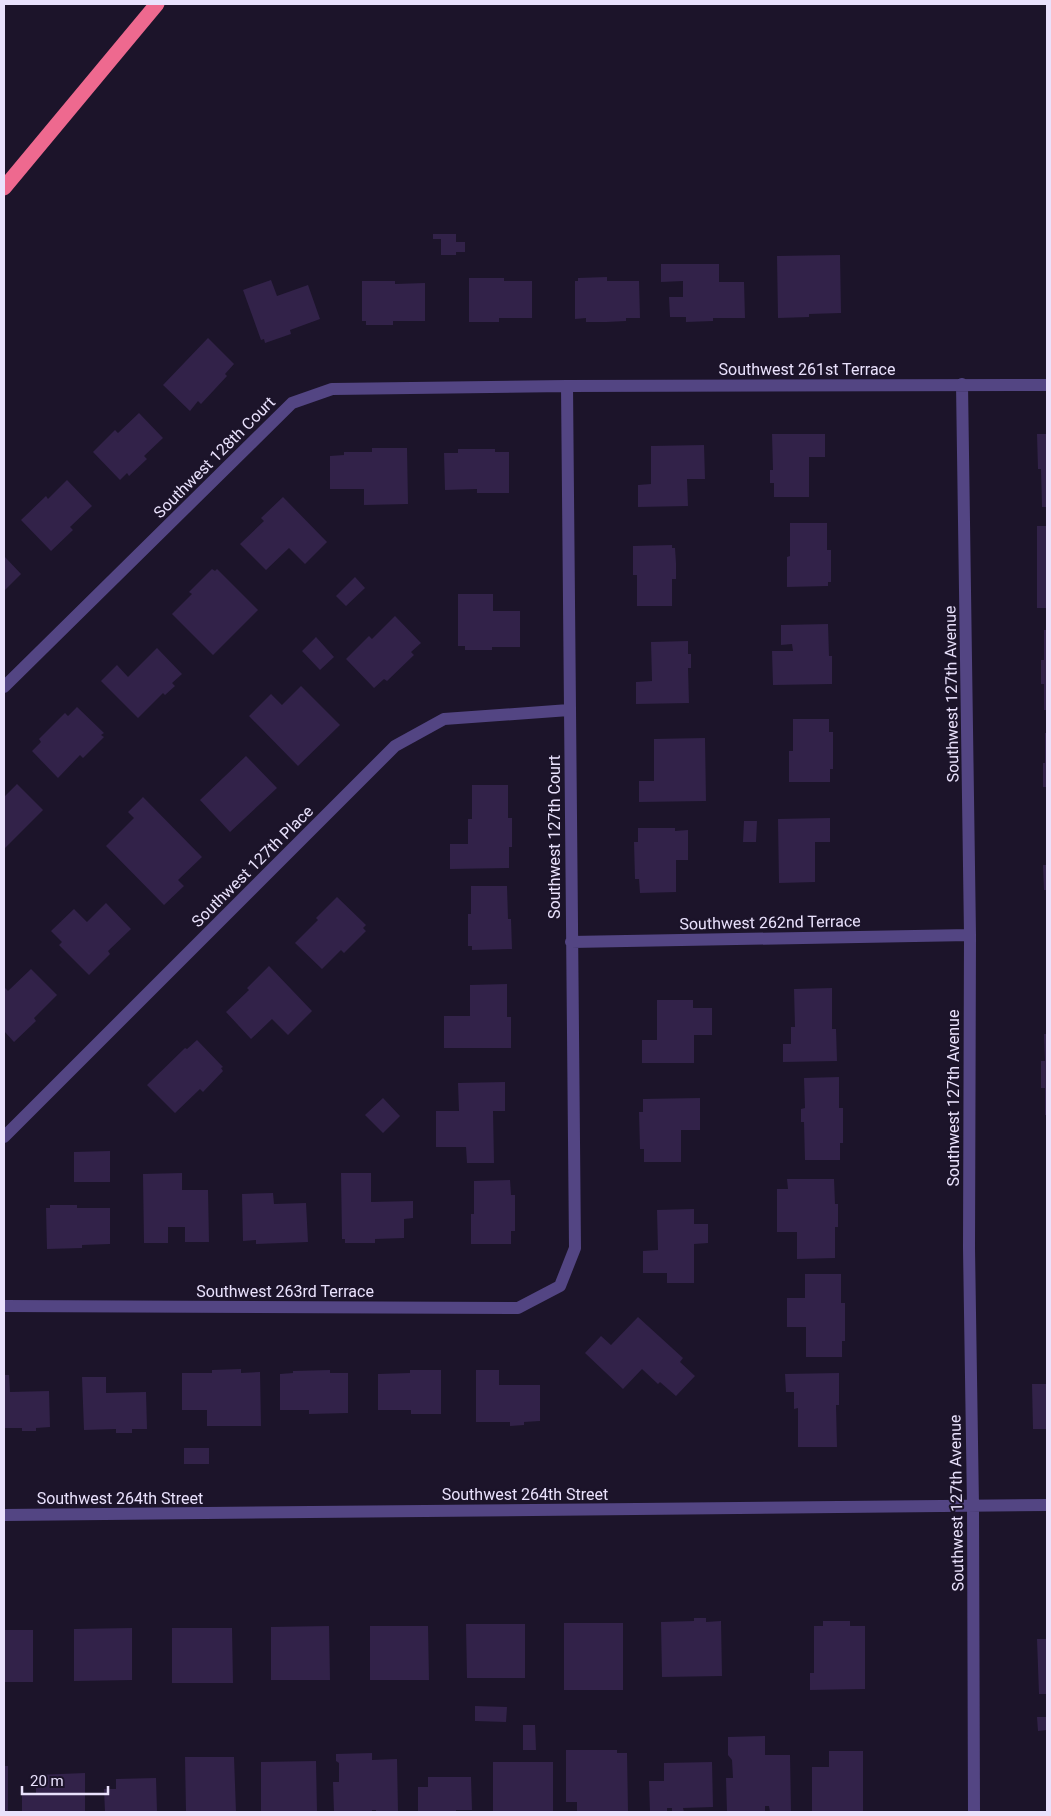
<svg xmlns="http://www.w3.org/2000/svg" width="1051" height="1816" viewBox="0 0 1051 1816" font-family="Roboto,sans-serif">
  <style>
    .building { fill: #322249 }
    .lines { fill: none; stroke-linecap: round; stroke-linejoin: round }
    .minor { stroke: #534583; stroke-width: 12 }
    .highway { stroke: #ee698f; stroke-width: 15 }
    .labels { text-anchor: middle; stroke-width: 4; stroke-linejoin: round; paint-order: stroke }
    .street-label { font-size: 16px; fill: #e9e1fc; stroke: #1c142a }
  </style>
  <rect width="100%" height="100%" fill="#1c142a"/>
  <path class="building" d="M433 234H456V242H465V252H456V255H441V239H433Z
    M840 255 841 313 809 314V317L778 318 777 256Z
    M661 264H719V282H744L745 318H713V321L686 322V317H670L669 297H683V281L661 282Z
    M607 277V281H639L640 318H626V321L606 322H586V318L575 319V281H578V278Z
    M469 278H504V281H532V318H499V322H469Z
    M271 280 277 296 308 285 320 319 290 330 291 334 265 343 264 339 261 340 243 290Z
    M362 281H395V284L425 283V321H393V325H366V321H362Z
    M208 338 234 364 225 374 227 376 201 404 198 401 190 411 163 385Z
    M139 413 163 438 144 456 147 459 129 476 127 473 120 480 93 452 115 430 118 433Z
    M772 434H825V457H809V497H774V483H770V470H773Z
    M1037 434H1047V507H1042L1041 469H1038Z
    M704 445 705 479H687L688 506 638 507V485L651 484V446Z
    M372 448H407L408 504 364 505V489H330V456L344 455V452H372Z
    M458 449H495V452H509V493H477V489L445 490 444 453H458Z
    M67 480 92 506 70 527 73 530 51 551 21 520 46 496 48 499Z
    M283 497 327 542 305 564 289 548 266 570 240 544 264 521 261 518Z
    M790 523H827V550H831V582H828V586L787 587V557L790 556Z
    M1037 526H1047V608H1037Z
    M672 545V548H675L676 563V579H672V606H637V575H633V546Z
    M4 556 21 574 4 591Z
    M212 569 215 571 217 569 258 610 213 655 172 614 192 594 189 592Z
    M355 577 365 588 346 606 336 596Z
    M458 594H493V611H520V647H492V650H465V646H458Z
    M395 616 421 643 411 652 414 655 387 681 384 679 374 688 346 659 369 636 372 639Z
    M828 624 829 656H832V684L773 685 772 651H793L792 644 781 645V625Z
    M1044 630H1047V710H1044V684H1041V660H1044Z
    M316 637 334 657 320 670 302 651Z
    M688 641V654H691V668H688L689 703 636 704V682L652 681 651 642Z
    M157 648 182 674 172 683 175 686 165 695 163 693 138 718 101 681 117 665 128 677Z
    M301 686 340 725 298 766 249 716 271 694 282 705Z
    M77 707 104 733 101 735 104 737 83 758 80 755 58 778 32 751 41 742 39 739 65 713 68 716Z
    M793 719H829V732H833V769H830V782H789V751H793Z
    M1045 733H1047V787H1043V763H1045Z
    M705 738 706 801 639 802V781H654V739Z
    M246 756 277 788 230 832 200 800Z
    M17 784 43 810 4 849V797Z
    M472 785H508V818H512V847H509V868L450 869V844H468V819H472Z
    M143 797 202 857 178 880 184 886 164 905 106 846 134 818 128 812Z
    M830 818V842H815V882L779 883 778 819Z
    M744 821H757L756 842H743Z
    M638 828H675V831L688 830V860H676V892L640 893 639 879H635L634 842H638Z
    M1043 865H1047V890H1044Z
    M471 886H507L508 919H511L512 949 472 950V946H468V914H471Z
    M337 897 366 925 363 928 366 931 344 953 341 950 322 969 295 943 318 920 316 918Z
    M106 903 131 929 108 951 110 954 89 975 59 945 62 942 51 931 74 909 87 922Z
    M269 966 312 1011 288 1035 272 1019 251 1039 226 1012 249 990 247 988Z
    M31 969 57 995 34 1018 36 1021 14 1042 4 1031V987L8 991Z
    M507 984V1017H511V1048H444V1016H470V985Z
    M832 988V1029H836L837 1061 783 1062V1044H791V1027H795L794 989Z
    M657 1000H693V1008H712V1035H694V1063H642V1040H657Z
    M1044 1034H1047V1115H1045V1088H1041V1061H1045Z
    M197 1040 223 1067 221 1068 223 1071 203 1092 200 1089 175 1113 147 1085 185 1048 187 1049Z
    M839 1077V1108H843V1143H840V1160H805L804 1122H801V1109L805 1108 804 1078Z
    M505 1082V1111H493L494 1163H467L466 1147H436V1111H459L458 1083Z
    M383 1098 400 1116 383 1133 365 1115Z
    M700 1098V1130H681V1162H644V1149H640L639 1112H643V1099Z
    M110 1151V1182H74V1152Z
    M182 1173V1190H208L209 1242H185V1227H168V1243H144L143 1174Z
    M341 1173H371V1202L413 1201V1218L404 1219V1238L375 1239V1243H345V1239H342Z
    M787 1179H834L835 1204H838V1227H835V1258L797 1259V1232H777V1189H788Z
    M510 1180 511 1195H515V1231H511V1244H471V1214H474V1181Z
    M273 1193 274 1204 306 1203 308 1242 256 1244V1240L243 1241 242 1194Z
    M50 1205H77V1208H110V1244L82 1245V1248L47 1249 46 1208H50Z
    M694 1209V1224H708V1243L694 1244V1283H667V1273H643V1251L658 1250 657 1210Z
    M805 1274H841V1303H845V1341H842V1357H806V1327H787V1298H805Z
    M638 1317 683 1358 680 1362 695 1376 676 1396 660 1382 658 1384 642 1369 623 1389 585 1353 601 1336 611 1345Z
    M241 1369V1373L260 1372 261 1426H207V1410H182V1373H212V1370Z
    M330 1370V1373H348V1413L309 1414V1410H280V1374L293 1373V1371Z
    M410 1370H441V1414H411V1410H378V1374L410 1373Z
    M476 1370H499V1385H540V1421L524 1422V1425L510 1426V1422H476Z
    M839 1373V1405H836L837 1447H798V1408L794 1409V1392H786L785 1374Z
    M4 1375H9L10 1392 49 1391 50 1427 36 1428V1431H22V1428H4Z
    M82 1377H106V1393L146 1392 147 1429H132V1433H116V1429L84 1430Z
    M1032 1384H1047V1429H1033Z
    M184 1448H209V1464H184Z
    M694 1618H706V1622L721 1621 722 1676 662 1677 661 1622 694 1621Z
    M823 1621H850V1626H865V1689L810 1690V1673H814V1626H823Z
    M564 1623H623V1690H564Z
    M466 1624H525V1678H467Z
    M329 1626 330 1680H271V1627Z
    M370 1626H428L429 1680H370Z
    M132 1628V1680L74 1681V1629Z
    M172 1628H232L233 1683H172Z
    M4 1630H33V1682H4Z
    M1037 1639H1047V1694H1039Z
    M475 1706 507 1707 506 1722 475 1721Z
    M1037 1717H1047V1730L1038 1731Z
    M523 1725H535L536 1750H523Z
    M765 1736V1755H790L791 1812H770L769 1806H765V1812H727L726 1778H733L732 1760 728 1755V1737Z
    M566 1750H617V1753H627L628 1812H577V1802H566Z
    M829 1751H863V1812H812V1767H829Z
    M372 1753V1760L397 1759 398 1812H376V1810H372V1812H334L333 1782H339V1763L336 1761V1754Z
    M185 1757H234L236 1812H186Z
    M316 1761 317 1812H261V1762Z
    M493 1762H553V1812H493Z
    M712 1762 713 1807 683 1808 684 1812H672V1808H667V1812H650L649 1781H664V1763Z
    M4 1766H8V1812H4Z
    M85 1773V1812H22V1793H36V1775Z
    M428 1777H471L472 1810H456V1812H418V1787H428Z
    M156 1778 157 1812H105L104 1789H116V1779Z"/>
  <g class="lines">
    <path class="minor" d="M962 384 970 935 969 1248 973 1506 974 1812
      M4 687 292 403 332 389 567 386 1047 385
      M571 942 970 935
      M4 1137 395 746 444 719 569 710
      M4 1306 518 1308 560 1286 575 1248 567 386
      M4 1515 1047 1505"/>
    <path class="highway" d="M4 188 157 4"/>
  </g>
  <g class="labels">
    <g class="street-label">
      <text x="807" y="375">Southwest 261st Terrace</text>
      <text transform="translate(214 457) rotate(-45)" y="6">Southwest 128th Court</text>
      <text transform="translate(951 694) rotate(-91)" y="6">Southwest 127th Avenue</text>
      <text transform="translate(554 837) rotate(-90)" y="6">Southwest 127th Court</text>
      <text transform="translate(252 866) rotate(-45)" y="6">Southwest 127th Place</text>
      <text transform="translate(770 922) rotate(-1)" y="6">Southwest 262nd Terrace</text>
      <text transform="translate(953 1098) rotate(-90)" y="6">Southwest 127th Avenue</text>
      <text x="285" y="1297">Southwest 263rd Terrace</text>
      <text x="525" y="1500">Southwest 264th Street</text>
      <text x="120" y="1504">Southwest 264th Street</text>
      <text transform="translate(956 1503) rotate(-91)" y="6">Southwest 127th Avenue</text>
    </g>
  </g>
  <rect width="1051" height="1816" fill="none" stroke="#e9e1fc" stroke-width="10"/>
  <path d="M22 1786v8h86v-8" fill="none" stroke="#e9e1fc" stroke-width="2.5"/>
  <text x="30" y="1786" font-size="15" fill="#e9e1fc" stroke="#1c142a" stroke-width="4" paint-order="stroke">20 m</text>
</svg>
